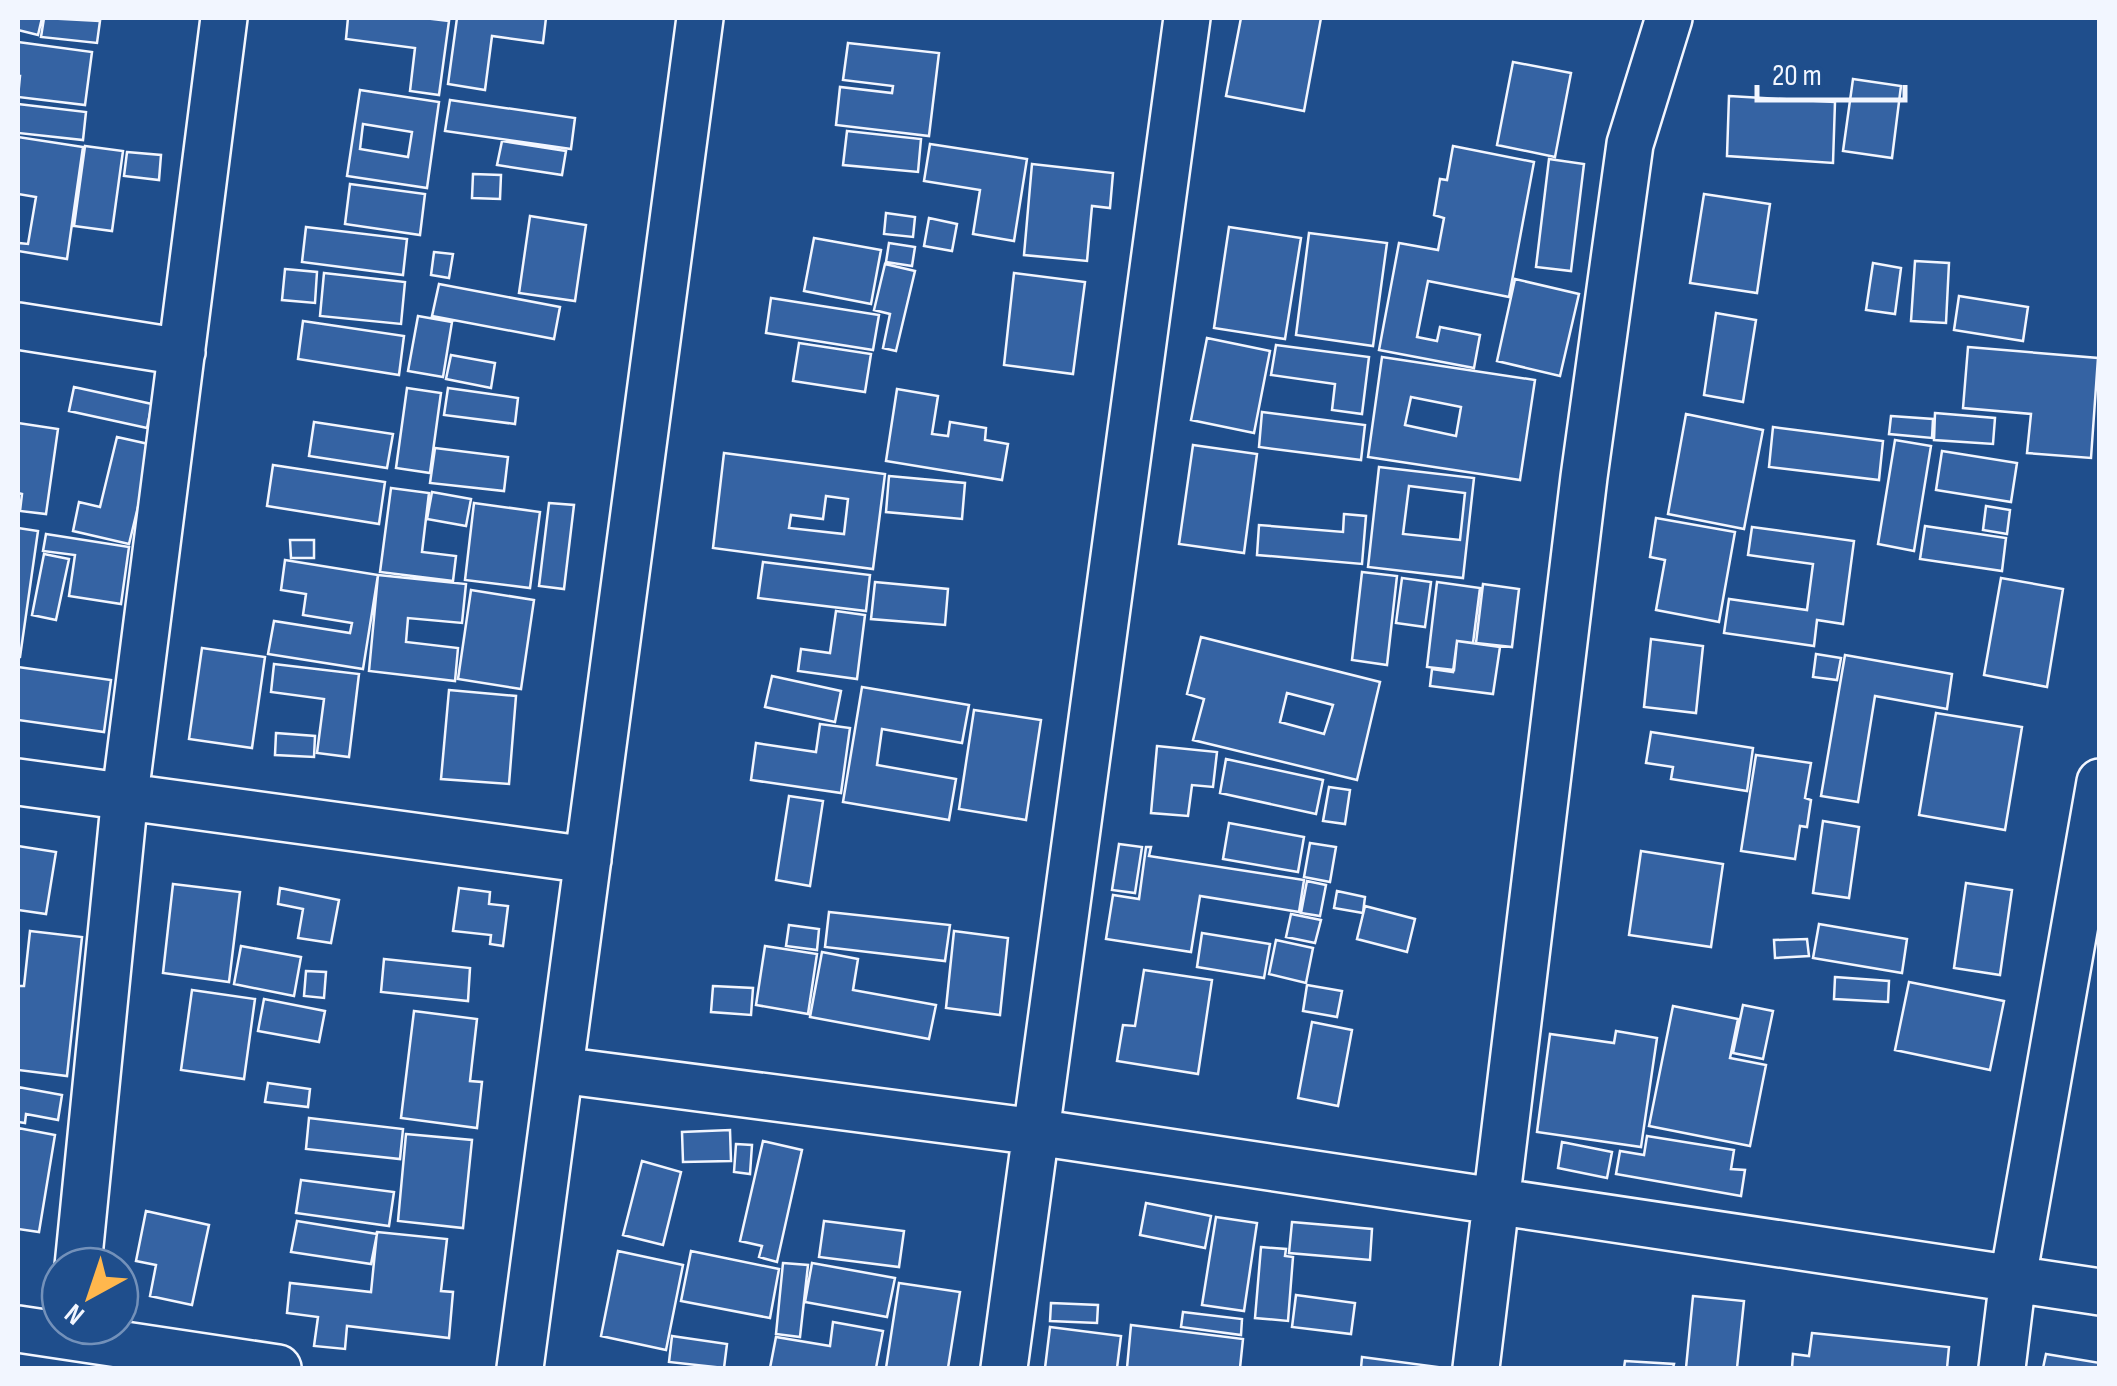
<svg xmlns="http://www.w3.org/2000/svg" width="2117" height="1386" viewBox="0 0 2117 1386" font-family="'Sofia Sans Condensed',sans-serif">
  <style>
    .building { fill: #3563a3; stroke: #f2f6ff; stroke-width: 2.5; fill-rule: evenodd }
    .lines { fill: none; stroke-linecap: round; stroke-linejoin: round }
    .minor-casing { stroke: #f2f6ff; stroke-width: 50 }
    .minor { stroke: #1f4e8c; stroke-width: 45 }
  </style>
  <rect width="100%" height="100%" fill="#1f4e8c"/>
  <path class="building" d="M18 18H42L38 35 18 30Z
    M44 18 100 21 97 43 41 37Z
    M348 18H424L449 21 439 95 410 91 415 48 346 39Z
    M457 18H546L543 43 492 36 485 90 448 84Z
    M1241 18H1321L1304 111 1226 96Z
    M18 42 92 52 85 105 18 97 20 76H18Z
    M848 43 939 53 929 136 836 125 840 87 892 93 893 86 843 80Z
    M1513 62 1571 73 1555 157 1497 145Z
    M1853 79 1901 86 1892 158 1843 151Z
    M360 90 439 102 427 188 347 176ZM363 124 412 132 408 157 360 149Z
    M1729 96 1835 102 1833 163 1727 156Z
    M450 100 575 118 571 149 445 131Z
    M18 104 86 112 83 140 18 133Z
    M847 131 921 139 918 172 843 165Z
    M18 137 83 147 67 259 18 251V243L28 244 36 197 18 194Z
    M502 141 566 151 562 175 497 165Z
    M930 144 1027 159 1014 241 973 234 980 190 924 181Z
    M85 146 123 151 112 231 74 226Z
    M1453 146 1534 162 1509 297 1428 281 1417 337 1437 341 1440 327 1480 335 1474 368 1379 350 1399 243 1438 250 1444 218 1434 215 1440 179 1447 180Z
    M127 152 161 155 159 180 124 176Z
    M1549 159 1584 164 1571 271 1536 267Z
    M1032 164 1113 173 1110 208 1092 206 1087 261 1024 255Z
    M473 174 501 175 500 199 472 198Z
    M350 184 425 194 420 235 345 224Z
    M1704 194 1770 204 1757 293 1690 283Z
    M886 213 915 217 913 237 884 234Z
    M530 216 586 225 575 301 519 293Z
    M929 218 957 224 952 251 924 246Z
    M306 227 407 239 403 275 302 262Z
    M1229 227 1301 238 1285 339 1214 328Z
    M1309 233 1387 243 1373 346 1296 335Z
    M814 238 881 250 871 304 804 291Z
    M889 243 915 247 912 266 886 262Z
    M434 252 453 254 449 278 431 275Z
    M1915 261 1949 263 1946 323 1911 321Z
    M1873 263 1901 268 1895 314 1866 310Z
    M885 264 915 271 896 351 883 348 890 314 874 310Z
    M285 269 317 272 315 303 282 300Z
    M324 273 405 282 401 324 320 316Z
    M1014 273 1085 282 1073 374 1004 365Z
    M1515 279 1579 294 1560 376 1497 361Z
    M439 284 560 307 554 339 432 316Z
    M1959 296 2028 307 2023 341 1954 330Z
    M771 298 879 315 873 350 766 333Z
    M1716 313 1756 320 1743 402 1704 395Z
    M418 316 452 322 443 377 408 371Z
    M303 321 404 336 399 375 298 359Z
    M1207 338 1270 351 1254 433 1191 420Z
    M799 343 871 354 865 392 793 381Z
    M1276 345 1369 357 1362 414 1332 410 1335 384 1271 375Z
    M1968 347 2098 358 2091 458 2027 453 2031 414 1963 408Z
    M451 355 495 363 491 388 446 379Z
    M1382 357 1535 380 1520 480 1368 457ZM1411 397 1461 407 1456 436 1405 425Z
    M74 387 152 404 147 428 69 411Z
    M407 388 441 393 430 473 396 468Z
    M448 388 518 398 515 424 444 415Z
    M897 389 938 396 932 434 948 436 950 422 986 428 985 440 1008 444 1002 480 886 461Z
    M1262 412 1365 425 1361 460 1259 447Z
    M1935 413 1995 418 1993 444 1934 440Z
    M1686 414 1763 430 1744 529 1668 514Z
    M1891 416 1933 419 1932 438 1889 434Z
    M314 422 393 434 387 468 309 456Z
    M18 423 58 429 46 514 20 511 22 494 18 493Z
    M1773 427 1883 441 1879 480 1769 467Z
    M117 437 153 445 129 544 73 531 79 502 100 507Z
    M1895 440 1931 446 1914 551 1878 544Z
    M1193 445 1257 454 1244 553 1179 544Z
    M435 448 508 457 504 491 430 483Z
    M1942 451 2017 463 2011 502 1936 490Z
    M724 453 885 474 873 569 713 548ZM826 496 848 499 844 534 789 528 791 515 823 519Z
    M273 465 385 482 379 524 267 506Z
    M1379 467 1474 478 1463 578 1368 567ZM1409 486 1465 493 1460 540 1403 534Z
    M889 476 965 483 962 519 886 512Z
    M391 488 429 493 422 552 456 556 453 581 380 572Z
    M432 492 471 499 466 526 427 519Z
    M474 503 540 512 530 588 465 580Z
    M549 503 574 505 564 589 539 586Z
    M1986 506 2010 510 2007 534 1983 530Z
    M1344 514 1366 516 1362 564 1257 555 1259 525 1343 532Z
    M1656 518 1735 532 1719 622 1656 610 1665 560 1650 557Z
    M1925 526 2006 538 2002 571 1920 559Z
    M1752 527 1854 541 1843 624 1817 620 1814 646 1724 633 1729 599 1807 610 1813 564 1748 555Z
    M18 528 38 531 20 657H18Z
    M46 534 129 547 121 604 69 596 75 555 43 551Z
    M290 540H314V558H291Z
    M44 554 69 559 56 620 32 615Z
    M285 560 378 575 363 669 268 654 274 621 350 633 352 623 303 615 306 594 281 590Z
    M763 562 870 575 866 611 758 598Z
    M1362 572 1397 576 1387 665 1352 660Z
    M378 575 466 584 462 623 408 618 406 642 458 648 455 681 369 671Z
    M1402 578 1431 582 1425 627 1396 623Z
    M2001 578 2063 589 2047 687 1984 675Z
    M875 582 948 589 945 625 871 619Z
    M1437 582 1480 588 1473 643 1457 641 1454 670 1427 667Z
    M1483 584 1519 589 1512 647 1476 643Z
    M471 590 534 600 521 689 458 679Z
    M836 611 865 615 857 679 798 671 801 649 830 653Z
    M1201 637 1380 682 1357 780 1193 740 1204 699 1187 694ZM1287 693 1333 705 1324 734 1280 722Z
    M1651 639 1703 646 1696 713 1644 707Z
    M1457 641 1500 647 1493 694 1430 686 1432 669 1453 672Z
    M202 648 265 657 252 748 189 739Z
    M1816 654 1841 658 1837 680 1813 677Z
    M1845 655 1952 674 1947 709 1875 696 1858 802 1821 796Z
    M274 664 359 674 349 757 317 753 324 699 271 692Z
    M18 667 111 680 104 732 18 720Z
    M772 676 841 691 835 722 765 707Z
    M862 687 969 705 962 743 882 729 877 765 956 779 949 820 843 802Z
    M449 690 516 696 509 784 441 779Z
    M974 710 1041 720 1026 820 959 809Z
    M1936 713 2022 727 2005 830 1919 815Z
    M820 724 850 728 841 793 751 780 756 743 816 752Z
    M1651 732 1753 748 1747 791 1671 779 1673 767 1646 763Z
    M276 733 315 736 314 757 275 755Z
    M1157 746 1217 752 1213 787 1192 785 1188 816 1151 813Z
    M1756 755 1811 763 1805 798 1811 800 1807 827 1800 826 1795 859 1741 851Z
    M1226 759 1323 780 1316 814 1220 793Z
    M1329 787 1350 790 1345 824 1323 821Z
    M789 796 823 801 810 886 776 880Z
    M1823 821 1859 827 1849 898 1813 893Z
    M1229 823 1304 837 1298 872 1223 859Z
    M1310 843 1336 847 1330 882 1304 877Z
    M1119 844 1142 847 1135 893 1112 890Z
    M18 846 56 852 46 914 18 910Z
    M1146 847H1151L1149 856 1304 880 1299 912 1200 896 1191 952 1106 939 1113 895 1139 899Z
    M1641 851 1723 864 1711 947 1629 935Z
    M1307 881 1326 885 1320 916 1301 913Z
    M1966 883 2012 890 2000 975 1954 968Z
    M173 884 240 892 229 982 163 973Z
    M280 888 339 900 331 943 298 938 303 909 278 904Z
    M459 888 490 892 489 904 508 906 503 946 490 944 491 935 453 931Z
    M1337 891 1365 897 1363 913 1334 908Z
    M1365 906 1415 919 1407 952 1357 939Z
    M829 912 950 925 945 961 825 947Z
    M1291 914 1321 920 1315 943 1286 937Z
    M1819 924 1907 939 1902 973 1813 958Z
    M789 925 819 929 817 950 786 946Z
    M30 931 82 937 67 1076 18 1070V986H24Z
    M954 931 1008 938 1000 1015 946 1008Z
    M1202 933 1270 944 1264 978 1197 967Z
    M1807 939 1809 956 1775 958 1774 940Z
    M1276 940 1313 948 1306 983 1269 974Z
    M241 946 301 957 294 996 234 984Z
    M765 946 817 954 808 1014 756 1005Z
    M822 952 858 959 853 990 936 1005 929 1039 810 1017Z
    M384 959 470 968 468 1001 381 992Z
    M1144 970 1212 980 1198 1074 1117 1061 1123 1025 1135 1026Z
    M306 971 326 972 324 998 304 996Z
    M1835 977 1889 981 1888 1002 1834 999Z
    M1909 982 2004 1001 1990 1070 1895 1050Z
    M1307 985 1342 991 1337 1017 1303 1011Z
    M713 986 753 988 751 1015 711 1012Z
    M192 990 255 999 244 1079 181 1070Z
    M264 999 325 1011 319 1042 258 1031Z
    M1743 1005 1773 1011 1763 1059 1733 1053Z
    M1673 1006 1738 1019 1730 1058 1766 1065 1750 1146 1649 1126Z
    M414 1011 477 1019 470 1081 482 1082 477 1128 401 1118Z
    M1312 1022 1352 1030 1338 1106 1298 1098Z
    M1616 1031 1657 1038 1641 1147 1537 1132 1550 1034 1614 1043Z
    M268 1083 310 1089 308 1107 265 1102Z
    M18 1087 62 1095 58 1120 26 1114 25 1123 18 1122Z
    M309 1118 403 1129 400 1159 306 1149Z
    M18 1128 55 1135 39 1232 18 1229Z
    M730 1130 731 1161 683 1162 682 1132Z
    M406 1134 472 1140 463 1228 398 1221Z
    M1647 1136 1734 1150 1731 1169 1745 1170 1741 1196 1616 1174 1620 1151 1644 1155Z
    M763 1141 802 1150 777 1262 759 1257 762 1246 740 1241Z
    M1562 1142 1612 1152 1607 1178 1558 1168Z
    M736 1144 752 1145 750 1174 734 1172Z
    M642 1161 681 1172 663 1245 623 1235Z
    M301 1180 394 1192 389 1226 296 1213Z
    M1146 1203 1211 1216 1205 1248 1140 1235Z
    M146 1211 209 1225 192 1305 150 1296 156 1265 136 1261Z
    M1216 1217 1257 1223 1244 1311 1202 1305Z
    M297 1221 377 1234 371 1264 291 1252Z
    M824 1221 904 1231 899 1267 819 1257Z
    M1292 1222 1372 1229 1370 1260 1289 1253Z
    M377 1232 447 1239 441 1291 453 1292 449 1338 347 1326 345 1349 314 1346 318 1317 287 1313 290 1283 371 1292Z
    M1261 1247 1286 1249 1285 1256 1293 1257 1288 1321 1255 1318Z
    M618 1251 683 1265 666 1350 601 1336Z
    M691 1251 779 1269 770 1318 681 1301Z
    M783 1263 808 1265 800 1337 776 1334Z
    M812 1263 895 1278 887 1317 805 1302Z
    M899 1283 960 1292 948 1368H886Z
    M1296 1295 1355 1303 1351 1334 1292 1327Z
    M1693 1296 1744 1301 1737 1368H1686Z
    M1051 1303 1098 1305 1097 1323 1050 1321Z
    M1183 1312 1242 1319 1241 1335 1181 1327Z
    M833 1322 883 1331 876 1368H770L776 1337 830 1346Z
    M1131 1325 1243 1339 1240 1368H1127Z
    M1050 1327 1121 1336 1117 1368H1045Z
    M1812 1333 1949 1347 1947 1368H1792L1793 1354 1809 1356Z
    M672 1336 727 1344 724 1368 669 1362Z
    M2046 1354 2100 1363V1368H2043Z
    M1362 1357 1438 1367V1368H1361Z
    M1625 1361 1674 1364 1673 1368H1624Z"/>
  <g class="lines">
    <defs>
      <path id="minor" d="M18 326 182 352
        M18 782 588 860
        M560 1070 1036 1132 2100 1292
        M78 1266 125 795 224 18
        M18 1329 278 1368
        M520 1368 700 18
        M1004 1368 1187 18
        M1476 1368 1584 477 1630 144 1669 18
        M2002 1368 2013 1278 2100 782"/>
    </defs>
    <use href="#minor" class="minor-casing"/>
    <use href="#minor" class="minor"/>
  </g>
  <rect width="2117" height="1386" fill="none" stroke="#f2f6ff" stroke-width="40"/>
  <g transform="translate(90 1296) rotate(220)"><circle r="48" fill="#1f4e8c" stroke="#7391ba" stroke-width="2.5"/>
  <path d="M0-8L18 38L0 25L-18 38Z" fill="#ffb74d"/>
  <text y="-15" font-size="28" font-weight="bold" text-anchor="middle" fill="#f2f6ff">N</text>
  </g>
  <path d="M1757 85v15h148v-15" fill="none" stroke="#f2f6ff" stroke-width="5"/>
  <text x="1772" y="85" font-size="30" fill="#f2f6ff" stroke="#1f4e8c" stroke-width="8" paint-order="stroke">20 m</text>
</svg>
